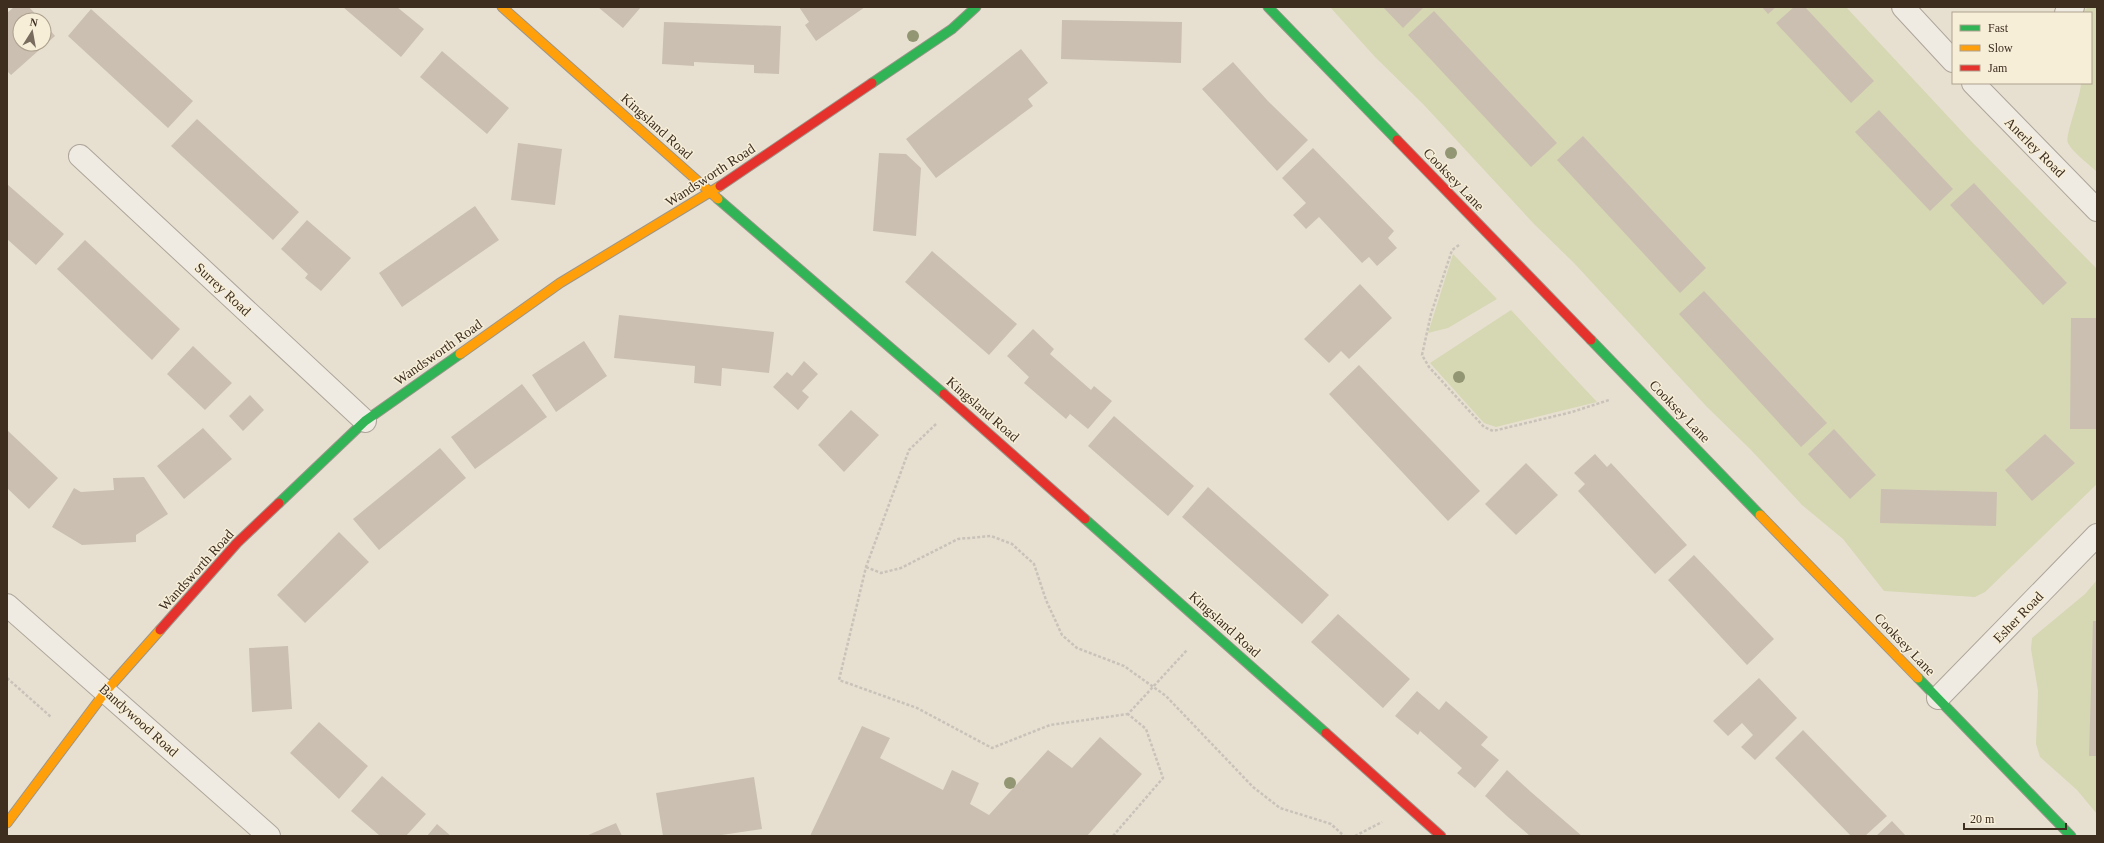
<svg xmlns="http://www.w3.org/2000/svg" width="2104" height="843" viewBox="0 0 2104 843" font-family="Georgia,serif">
  <style>
    .green { fill: #d6d7b3 }
    .building { fill: #cbbfb2 }
    .lines { fill: none; stroke-linecap: round; stroke-linejoin: round }
    .street-casing { stroke: #ada599; stroke-width: 24 }
    .fast-casing { stroke: #9c958a; stroke-width: 11 }
    .slow-casing { stroke: #9c958a; stroke-width: 11 }
    .jam-casing { stroke: #9c958a; stroke-width: 11 }
    .path { stroke: #c8c2b9; stroke-width: 2.5; stroke-dasharray: 3 2; stroke-linecap: butt }
    .street { stroke: #efebe3; stroke-width: 22 }
    .fast { stroke: #30b455; stroke-width: 9 }
    .slow { stroke: #ff9f0a; stroke-width: 9 }
    .jam { stroke: #e5322d; stroke-width: 9 }
    .tree { fill: #929673 }
    .labels { text-anchor: middle; stroke-width: 3; stroke-linejoin: round; paint-order: stroke }
    .street-label { font-size: 14px; fill: #3d2e20; stroke: #f7eed8 }
  </style>
  <rect width="100%" height="100%" fill="#e7e0d1"/>
  <path class="green" d="M1330 7H1846L1969 139 2097 269V484L1985 592 1975 597 1884 591 1843 539 1802 505 1751 450 1707 407 1574 263 1534 224 1423 104 1375 57Z
    M2088 7H2097V172C2090 165 2072 152 2068 143 2064 137 2081 97 2081 83H2091V13H2082Z
    M1453 254 1497 299 1448 328 1428 333Z
    M1511 310 1597 402 1496 427 1484 423 1430 363Z
    M2097 580V814L2077 790 2040 757 2036 744 2038 691 2031 649 2032 638 2085 594Z"/>
  <path class="building" d="M14 7H29L41 20H20V44H44V23L55 36 11 75 7 71V13Z
    M343 7H397L424 29 401 57Z
    M598 7H641L623 28Z
    M799 7H865L816 41 805 25 809 22Z
    M1383 7H1424L1403 28Z
    M1762 7H1776L1768 14Z
    M1794 7H1805L1874 81 1851 103 1776 23Z
    M91 9 193 101 168 128 68 36Z
    M1434 11 1557 143 1531 167 1408 35Z
    M1062 20 1182 22 1181 63 1061 59Z
    M664 22 781 26 779 74 754 73V65L694 62V66L662 64Z
    M1021 49 1048 83 1028 99 1033 106 936 178 906 139Z
    M442 51 509 108 487 134 420 77Z
    M1233 62 1267 100 1308 140 1277 171 1202 89Z
    M1879 110 1953 189 1930 211 1855 132Z
    M197 119 299 212 273 240 171 146Z
    M1583 136 1706 268 1680 293 1557 160Z
    M518 143 562 149 555 205 511 200Z
    M1313 148 1394 231 1388 238 1397 248 1377 266 1369 257 1362 263 1319 217 1306 229 1293 215 1306 203 1282 178Z
    M879 153 906 154 921 168 916 236 873 231Z
    M1974 183 2067 283 2043 305 1950 205Z
    M7 184 64 234 36 265 7 239Z
    M475 206 499 240 402 307 379 273Z
    M307 220 351 258 321 291 305 278 308 274 281 249Z
    M85 240 180 329 152 360 57 269Z
    M932 251 1017 324 989 355 905 282Z
    M1360 284 1392 318 1349 359 1341 351 1329 363 1304 339Z
    M1704 291 1827 423 1801 447 1679 314Z
    M619 315 774 332 769 373 722 368 721 386 694 383 695 366 614 358Z
    M2071 318H2097V429H2070Z
    M1033 329 1054 349 1050 354 1091 390 1094 386 1112 401 1088 429 1070 414 1066 419 1024 383 1029 377 1007 356Z
    M584 341 607 376 556 412 532 375Z
    M193 346 232 383 205 410 167 374Z
    M804 361 818 374 802 391 809 397 798 410 773 387 787 372 792 376Z
    M1359 365 1480 491 1448 521 1329 394Z
    M522 384 547 417 475 469 451 437Z
    M250 395 264 410 243 431 229 416Z
    M851 410 879 435 844 472 818 445Z
    M1114 416 1194 486 1168 516 1088 446Z
    M203 428 232 459 184 499 157 466Z
    M1834 429 1876 475 1850 499 1808 454Z
    M7 430 58 478 29 509 7 488Z
    M2045 434 2075 463 2032 501 2005 470Z
    M440 448 466 478 379 550 353 519Z
    M1595 454 1607 467 1611 463 1687 545 1655 574 1578 491 1585 484 1574 473Z
    M1526 463 1558 495 1516 535 1485 504Z
    M144 477 168 514 136 535V542L82 545 52 527 74 488 81 492 114 490 113 478Z
    M1208 487 1329 595 1302 624 1182 517Z
    M1881 489 1997 492 1996 526 1880 523Z
    M339 532 369 562 305 623 277 595Z
    M1694 555 1774 639 1747 665 1668 580Z
    M1338 614 1410 679 1383 708 1311 642Z
    M2093 621H2097V756H2089Z
    M288 646 292 709 252 712 249 648Z
    M1759 678 1797 718 1755 760 1741 747 1753 735 1742 723 1728 736 1713 721Z
    M1417 691 1439 710 1446 701 1488 737 1481 745 1499 760 1475 788 1457 773 1462 768 1420 731 1418 735 1395 716Z
    M319 722 368 766 339 799 290 753Z
    M862 726 890 738 880 758 943 790 952 770 979 783 970 804 989 815 1048 750 1072 768 1100 737 1142 774 1087 836H810Z
    M1803 730 1887 816 1865 836H1851L1775 758Z
    M1507 770 1531 792 1582 836H1530L1508 817 1485 796Z
    M382 776 426 814 406 836H380L351 811Z
    M754 777 762 829 715 836H663L656 793Z
    M1892 821 1906 836H1876Z
    M616 823 622 836H586Z
    M437 824 451 836H427Z"/>
  <g class="lines">
    <defs>
      <path id="street" d="M1903 7 1953 61
        M2066 13 2073 7
        M1973 83 2097 210
        M80 156 365 421
        M7 605 269 836
        M1938 698 2097 535"/>
      <path id="fast" d="M1268 7 1397 140
        M872 83 952 29 976 7
        M718 199 944 394
        M1591 340 1760 515
        M279 503 365 421 460 354
        M1085 519 1326 733
        M1918 678 2071 836"/>
      <path id="slow" d="M502 7 718 199
        M460 354 560 283 720 186
        M1760 515 1918 678
        M7 823 106 691 160 630"/>
      <path id="jam" d="M1397 140 1591 340
        M720 186 872 83
        M944 394 1085 519
        M160 630 237 543 279 503
        M1326 733 1441 836"/>
    </defs>
    <use href="#street" class="street-casing"/>
    <use href="#fast" class="fast-casing"/>
    <use href="#slow" class="slow-casing"/>
    <use href="#jam" class="jam-casing"/>
    <path class="path" d="M1459 245 1452 250 1431 314 1422 355 1429 367 1484 427 1493 431 1572 412 1609 400
      M936 424 909 450 866 567 839 680 917 708 992 748 1050 725 1128 714
      M866 567 881 573 901 568 958 539 991 536 1012 544 1034 564 1046 600 1062 635 1077 648 1124 666 1166 696 1253 787 1280 808 1331 824 1344 836
      M7 678 51 717
      M1113 836 1163 778 1146 729 1128 714 1187 650
      M1355 836 1382 822"/>
    <use href="#street" class="street"/>
    <use href="#fast" class="fast"/>
    <use href="#slow" class="slow"/>
    <use href="#jam" class="jam"/>
  </g>
  <g class="tree">
    <circle cx="913" cy="36" r="6"/>
    <circle cx="1451" cy="153" r="6"/>
    <circle cx="1459" cy="377" r="6"/>
    <circle cx="1010" cy="783" r="6"/>
  </g>
  <g class="labels">
    <g class="street-label">
      <text transform="translate(657 126) rotate(42)" y="5">Kingsland Road</text>
      <text transform="translate(2035 147) rotate(45)" y="5">Anerley Road</text>
      <text transform="translate(710 175) rotate(-33)" y="5">Wandsworth Road</text>
      <text transform="translate(1454 179) rotate(46)" y="5">Cooksey Lane</text>
      <text transform="translate(223 289) rotate(43)" y="5">Surrey Road</text>
      <text transform="translate(438 352) rotate(-35)" y="5">Wandsworth Road</text>
      <text transform="translate(983 409) rotate(41)" y="5">Kingsland Road</text>
      <text transform="translate(1680 411) rotate(46)" y="5">Cooksey Lane</text>
      <text transform="translate(196 570) rotate(-48)" y="5">Wandsworth Road</text>
      <text transform="translate(2018 617) rotate(-46)" y="5">Esher Road</text>
      <text transform="translate(1225 624) rotate(42)" y="5">Kingsland Road</text>
      <text transform="translate(1905 644) rotate(46)" y="5">Cooksey Lane</text>
      <text transform="translate(139 720) rotate(42)" y="5">Bandywood Road</text>
    </g>
  </g>
  <rect width="2104" height="843" fill="none" stroke="#3d2e20" stroke-width="16"/>
  <rect x="1952" y="12" width="140" height="72" fill="#f7eed8" stroke="#ada18e"/>
  <rect x="1960" y="25" width="20" height="6" fill="#30b455" stroke="#ada18e"/>
  <text x="1988" y="32" font-size="12" fill="#3d2e20">Fast</text>
  <rect x="1960" y="45" width="20" height="6" fill="#ff9f0a" stroke="#ada18e"/>
  <text x="1988" y="52" font-size="12" fill="#3d2e20">Slow</text>
  <rect x="1960" y="65" width="20" height="6" fill="#e5322d" stroke="#ada18e"/>
  <text x="1988" y="72" font-size="12" fill="#3d2e20">Jam</text>
  <g transform="translate(32 32) rotate(11)"><circle r="19" fill="#f7eed8" stroke="#ada18e"/>
  <path d="M0-3L7 15L0 10L-7 15Z" fill="#786c5e"/>
  <text y="-6" font-size="11" font-weight="bold" text-anchor="middle" fill="#3d2e20">N</text>
  </g>
  <path d="M1964 823v6h102v-6" fill="none" stroke="#3d2e20" stroke-width="2"/>
  <text x="1970" y="823" font-size="12" fill="#3d2e20" stroke="#f7eed8" stroke-width="3" paint-order="stroke">20 m</text>
</svg>
